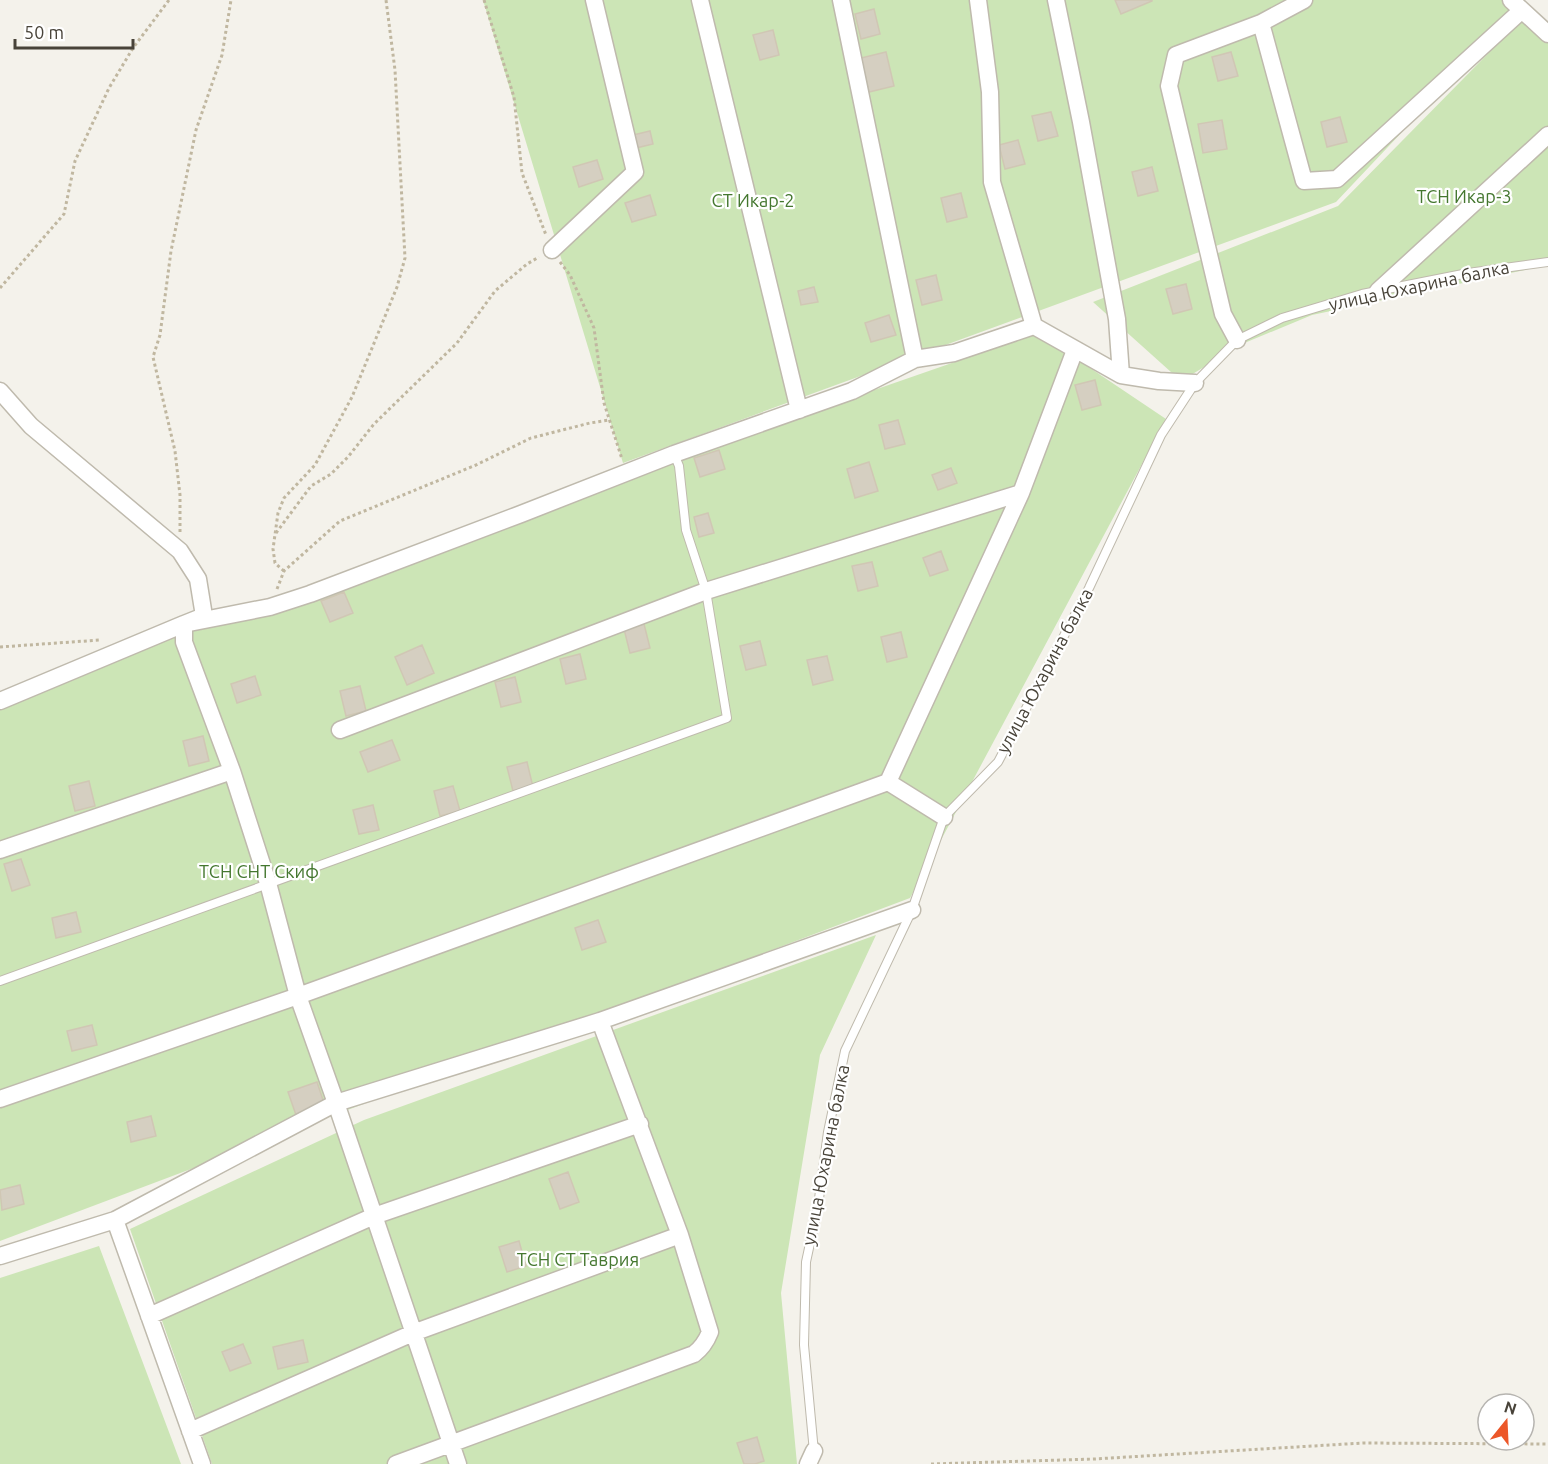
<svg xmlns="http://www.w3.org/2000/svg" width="1548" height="1464" viewBox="0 0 1548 1464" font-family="Ubuntu,sans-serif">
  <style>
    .green { fill: #cce5b6 }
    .building { fill: #d5cfc1; stroke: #d0c7b4; stroke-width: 1.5 }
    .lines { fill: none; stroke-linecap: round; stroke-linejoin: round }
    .service-casing { stroke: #bfbaad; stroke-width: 10 }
    .minor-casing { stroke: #bfbaad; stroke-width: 19 }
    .path { stroke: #c0b7a0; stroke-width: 3; stroke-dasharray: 3 3; stroke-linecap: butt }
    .service { stroke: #fff; stroke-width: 8 }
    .minor { stroke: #fff; stroke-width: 16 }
    .labels { text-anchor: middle; stroke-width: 4.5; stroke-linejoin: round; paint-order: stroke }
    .park-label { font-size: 18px; fill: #44772f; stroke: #fff }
    .street-label { font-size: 18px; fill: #484339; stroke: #fff }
  </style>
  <rect width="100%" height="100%" fill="#f4f2eb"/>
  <path class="green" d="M483 0H1517L1522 5 1336 202 623 463Z
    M1530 11 1548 26V265L1312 315 1242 344 1181 381 1093 302 1338 206Z
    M1038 333 1166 419 910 898 0 1241V694Z
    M876 935 820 1055 781 1293 797 1464H212L130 1229 364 1120Z
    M99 1246 181 1464H0V1278Z"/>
  <path class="building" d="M1115 0H1152V1L1121 14Z
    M874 9 880 34 861 39 855 14Z
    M773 30 779 55 760 60 753 35Z
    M886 52 894 86 869 92 861 58Z
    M1231 52 1238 76 1218 81 1212 57Z
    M1051 112 1058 136 1038 141 1032 116Z
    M1340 117 1347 142 1327 147 1321 122Z
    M1222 120 1227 149 1203 153 1198 124Z
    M650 131 653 144 636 148 633 135Z
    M1018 140 1025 164 1005 169 999 145Z
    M597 160 603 179 579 187 573 167Z
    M1152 167 1158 191 1138 196 1132 172Z
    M961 193 967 217 947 222 941 198Z
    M650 195 656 215 632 222 625 203Z
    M936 275 942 300 922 305 916 280Z
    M1186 284 1192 309 1173 314 1166 289Z
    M814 287 818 302 801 305 798 291Z
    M889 315 896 335 871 342 865 323Z
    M1095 380 1101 405 1082 410 1075 385Z
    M898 420 905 444 885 449 879 425Z
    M719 450 725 469 700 477 694 458Z
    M869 462 878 491 855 498 847 469Z
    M951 468 957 483 938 490 932 475Z
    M708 513 714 533 699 537 694 517Z
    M941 551 948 570 930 576 923 558Z
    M872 562 878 586 858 591 852 566Z
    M344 592 353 613 330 622 321 601Z
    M644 624 650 648 630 653 624 629Z
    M901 632 907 657 887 662 881 637Z
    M760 641 766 665 746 670 740 646Z
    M422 645 434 673 407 685 395 657Z
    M580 654 586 679 566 684 560 659Z
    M827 656 833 680 813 685 807 660Z
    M255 676 261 695 237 703 231 684Z
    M515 677 521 702 501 707 495 682Z
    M360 686 366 711 346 716 340 691Z
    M203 736 209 761 189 766 183 741Z
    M392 740 400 760 368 772 360 752Z
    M527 762 533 787 513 791 507 767Z
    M89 781 95 806 75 811 69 786Z
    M453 786 460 811 440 816 434 791Z
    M373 805 379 830 359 834 353 810Z
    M21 859 30 885 12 891 4 864Z
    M76 912 81 932 56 938 52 918Z
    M598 920 606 942 582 950 575 928Z
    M92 1025 97 1045 72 1051 67 1031Z
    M317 1082 325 1106 296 1115 288 1092Z
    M151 1116 156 1136 131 1142 127 1122Z
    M568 1172 579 1202 560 1209 549 1179Z
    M20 1185 24 1204 2 1210 0 1190Z
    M519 1241 526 1266 507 1272 499 1247Z
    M303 1340 308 1362 278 1369 273 1347Z
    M243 1344 251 1363 230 1371 222 1352Z
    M757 1437 764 1461 755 1464H744L737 1443Z"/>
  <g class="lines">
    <defs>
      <path id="service" d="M0 981 727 718 706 591 686 530 679 466 674 454
        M814 1452 804 1345 806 1262 818 1206 828 1132 845 1051 912 910 944 817 998 762 1089 588 1161 435 1195 383 1237 340 1282 318 1362 294 1468 273 1548 262"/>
      <path id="minor" d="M700 0 799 410
        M841 0 915 359
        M978 0 990 92 992 182 1034 326
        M1056 0 1081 122 1117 319 1121 375
        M1511 0 1548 34
        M1261 23 1304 181 1337 179 1521 11
        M552 250 635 172 594 0
        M1378 291 1548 135
        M1237 340 1223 314 1169 86 1176 55 1261 23 1304 0
        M0 391 31 426 180 551 198 579 204 616 184 624V642L232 771 268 883 298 996 336 1103 458 1464
        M0 701 184 624 270 607 310 594 521 514 674 454 852 391 915 359 954 353 1034 326 1121 375 1159 381 1195 383
        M340 730 706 591 1021 493 1075 350
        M888 782 1021 493
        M0 850 232 771
        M0 1099 298 996 888 782 944 817
        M115 1220 202 1464
        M0 1256 115 1220 336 1103 600 1021 912 910
        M149 1316 374 1216 640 1124
        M190 1431 413 1333 680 1235
        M396 1464 694 1354C702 1348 706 1342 710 1332L680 1235 600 1021
        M808 1464 814 1451"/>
    </defs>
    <use href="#service" class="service-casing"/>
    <use href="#minor" class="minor-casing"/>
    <path class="path" d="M484 0 514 97 522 173 546 235
      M560 262 570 275 594 328 604 403 622 459
      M0 288 64 214 75 161 109 88 133 48 169 0
      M180 532V495L175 451 153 357 160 335 171 251 196 130 222 55 231 0
      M276 533 311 486 331 474 348 457 374 424 457 343 495 291 527 264 539 257
      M284 571 275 563 273 549 278 513 284 498 315 465 352 397 397 287 405 258 395 70 386 0
      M277 589 284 571 340 521 476 465 531 438 590 423 609 420
      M0 647 100 640
      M931 1464 1094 1459 1363 1443 1548 1444"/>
    <use href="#service" class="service"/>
    <use href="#minor" class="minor"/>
  </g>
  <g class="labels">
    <g class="park-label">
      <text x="1464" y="203">ТСН Икар-3</text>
      <text x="753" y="207">СТ Икар-2</text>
      <text x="259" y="878">ТСН СНТ Скиф</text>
      <text x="578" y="1266">ТСН СТ Таврия</text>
    </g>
    <g class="street-label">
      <text transform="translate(1419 286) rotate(-12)" y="6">улица Юхарина балка</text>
      <text transform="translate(1045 671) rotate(-62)" y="6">улица Юхарина балка</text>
      <text transform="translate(826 1155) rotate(-79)" y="6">улица Юхарина балка</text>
    </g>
  </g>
  <g transform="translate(1506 1422) rotate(18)"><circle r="28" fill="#ffffff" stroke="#b6b4b0" stroke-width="1.5"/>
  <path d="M0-4.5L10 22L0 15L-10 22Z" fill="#ec5729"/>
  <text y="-9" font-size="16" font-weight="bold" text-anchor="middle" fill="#484339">N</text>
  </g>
  <path d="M15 39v9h118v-9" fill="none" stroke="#484339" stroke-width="3"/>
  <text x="24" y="39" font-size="18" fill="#484339" stroke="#ffffff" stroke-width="4.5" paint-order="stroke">50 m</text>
</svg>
